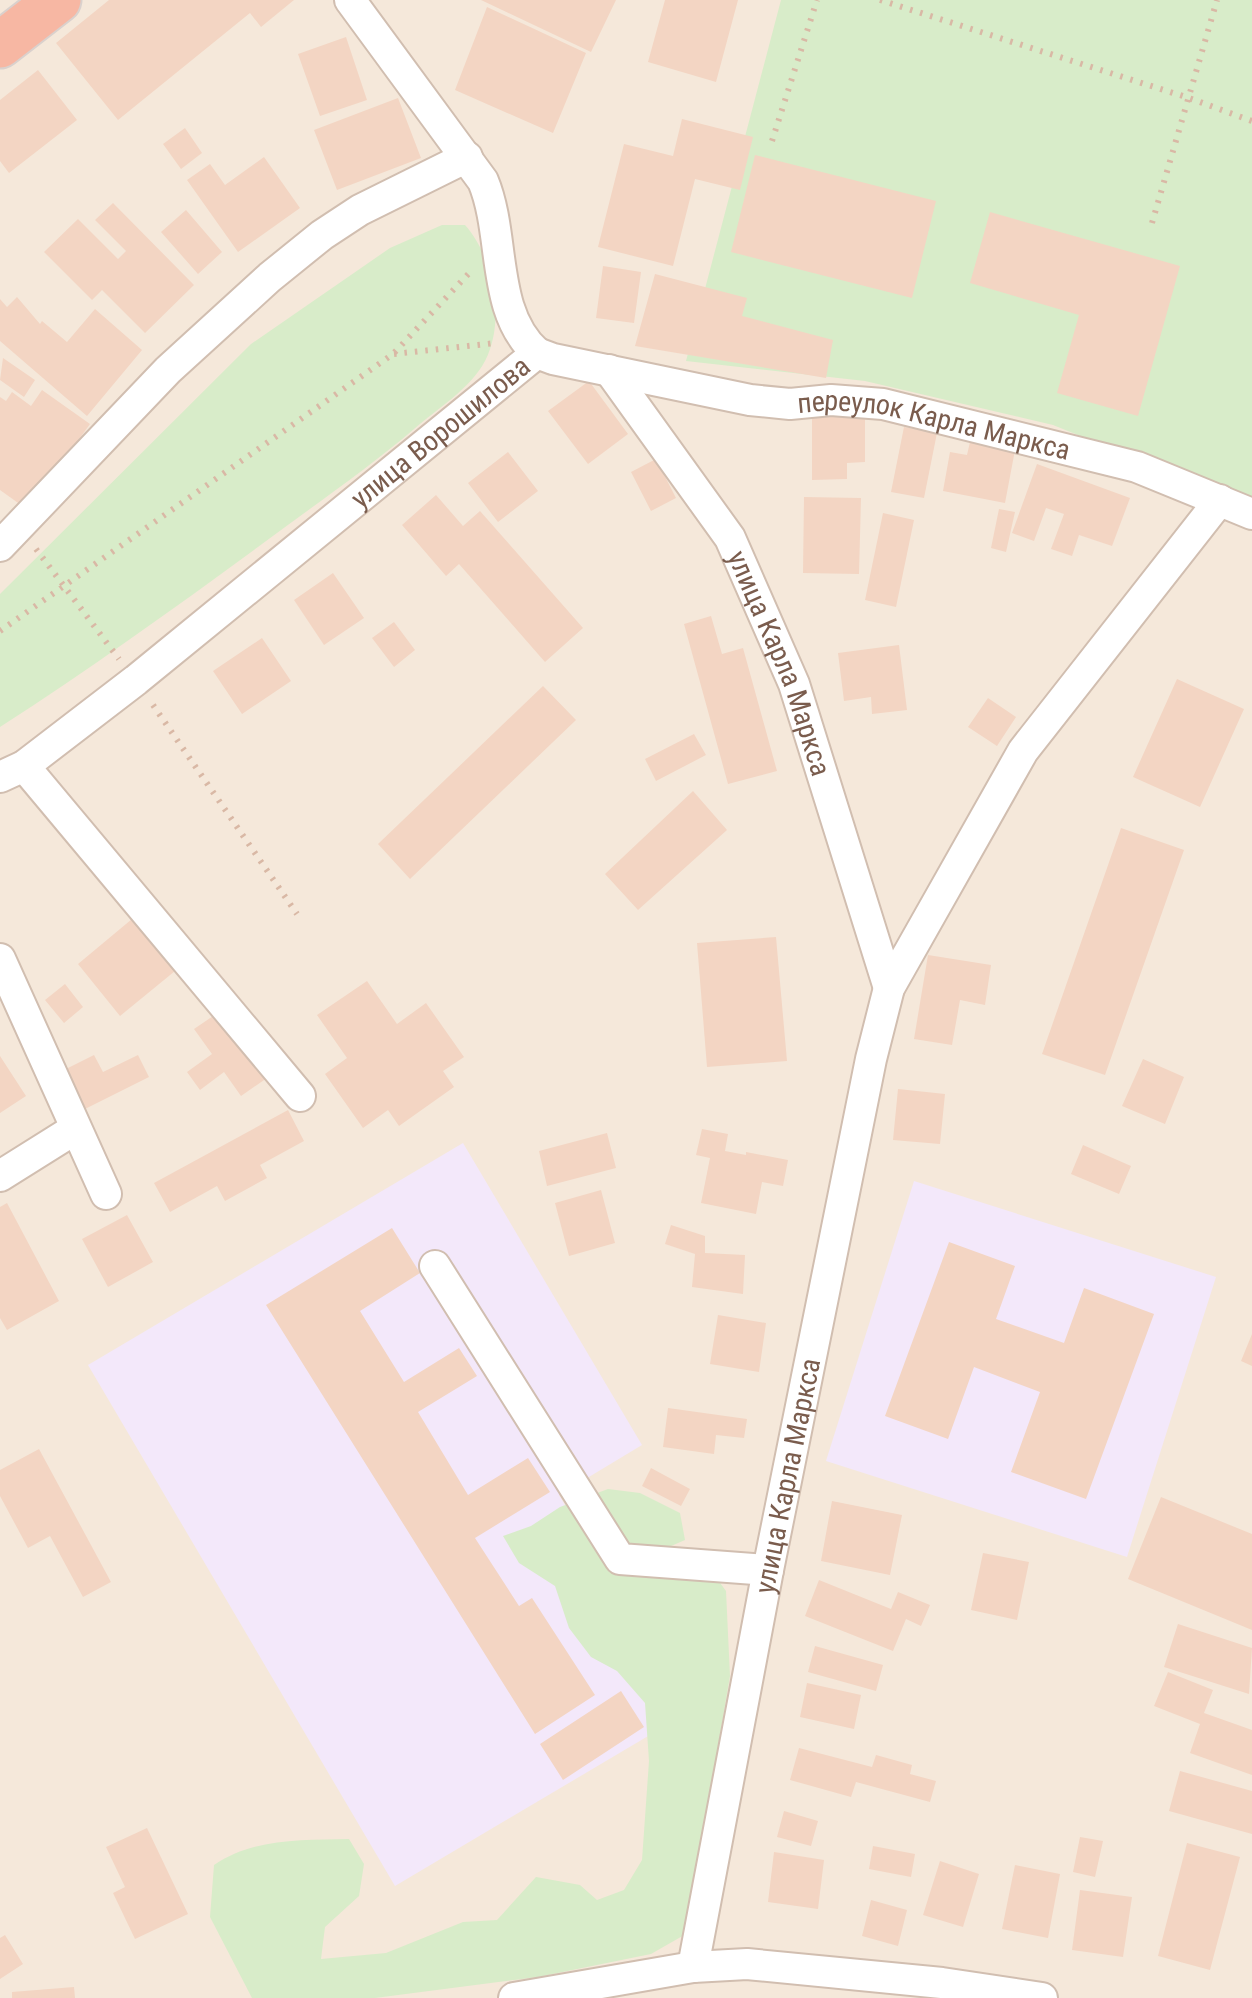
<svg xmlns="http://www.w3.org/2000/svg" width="1252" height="1998" viewBox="0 0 1252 1998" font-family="'Roboto Condensed',sans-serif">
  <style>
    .residential { fill: #f5e8da }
    .education { fill: #f3e8fa }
    .green { fill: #d8ecc9 }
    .building { fill: #f3d5c3 }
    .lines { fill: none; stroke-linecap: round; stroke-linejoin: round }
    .minor-casing { stroke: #d1beb0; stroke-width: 34 }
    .highway-casing { stroke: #dad1cd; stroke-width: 49 }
    .path { stroke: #d9b8a5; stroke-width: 6; stroke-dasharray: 2.5 8; stroke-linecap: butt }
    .minor { stroke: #fff; stroke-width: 30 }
    .highway { stroke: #f7b7a3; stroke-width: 45 }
    .labels { text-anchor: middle; stroke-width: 8; stroke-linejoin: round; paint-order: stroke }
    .street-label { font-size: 28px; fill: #7a5c4d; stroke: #fffaf3 }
  </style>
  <rect width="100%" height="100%" fill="#fdf6ec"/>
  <path class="residential" d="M0 0H1252V1998H0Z"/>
  <path class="education" d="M463 1143 642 1445 559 1495 687 1713 395 1886 88 1365Z
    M914 1181 1216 1277 1127 1557 826 1461Z"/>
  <path class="green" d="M781 0H1252V505L1053 425 865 381 686 361Z
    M442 225H465C494 257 506 321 485 361 471 388 437 409 414 429 366 470 313 506 262 544 176 607 90 669 0 727V594L251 344 390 248Z
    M608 1489 640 1493 680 1513 685 1540 655 1553 712 1572 726 1591 730 1676 686 1934 651 1954 538 1977 375 1998H252L210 1917 214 1865C254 1838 302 1840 349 1839L364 1864 359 1896 325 1927 321 1959 386 1953 463 1922 497 1920 536 1877 580 1885 597 1900 624 1890 642 1860 649 1761 645 1703 617 1671 591 1657 569 1628 555 1586 519 1563 503 1536 531 1526 560 1507Z"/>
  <path class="building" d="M109 0H294L261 27 250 13 118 120 56 43Z
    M481 0H616L591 52Z
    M665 0H738L716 82 648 62Z
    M487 7 586 53 553 133 455 90Z
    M346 37 367 100 320 116 298 54Z
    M38 70 77 120 9 173 0 161V100Z
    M398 98 421 158 337 190 314 130Z
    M682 119 753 137 740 190 695 179 673 266 598 247 624 144 673 156Z
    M185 128 202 153 181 169 163 144Z
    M755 155 936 201 912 298 731 252Z
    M264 157 300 208 238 252 187 180 210 164 225 185Z
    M113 203 194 285 145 333 102 290 92 300 44 252 78 219 118 259 126 251 95 220Z
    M186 210 222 252 198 274 161 232Z
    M990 212 1180 266 1138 416 1057 393 1079 315 970 283Z
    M603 266 641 272 634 323 596 318Z
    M655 274 747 298 742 316 833 340 826 378 635 346Z
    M17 297 40 324 42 321 67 342 95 309 142 350 87 416 0 341V299L7 307Z
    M3 358 35 380 24 397 0 380Z
    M589 381 628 434 588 464 548 411Z
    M42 390 90 424 28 510 0 490V397L6 401 12 392 31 406Z
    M812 412H865V462L847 463V479L812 480Z
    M904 427 937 433 924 498 891 492Z
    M970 442 1015 450 1005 503 943 491 950 452 967 455Z
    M508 452 538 491 498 522 468 483Z
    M656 459 676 498 651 511 631 472Z
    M1037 464 1130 498 1112 546 1079 535 1072 556 1051 549 1064 514 1046 508 1034 541 1012 533Z
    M436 495 463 526 480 511 583 628 545 662 459 564 446 576 402 525Z
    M804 497 861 498 859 574 803 573Z
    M999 509 1015 512 1006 552 991 548Z
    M883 513 914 520 896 607 865 600Z
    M333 573 364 618 324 645 294 600Z
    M711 616 722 654 743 648 777 771 728 784 684 624Z
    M394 622 415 650 394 667 372 638Z
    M262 638 291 681 242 714 213 671Z
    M899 645 907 710 872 714 871 697 844 701 838 653Z
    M1177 679 1244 709 1200 807 1133 777Z
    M543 686 576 720 410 879 378 844Z
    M988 698 1016 717 997 746 968 727Z
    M694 734 706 755 656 781 645 759Z
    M693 791 727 830 638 910 605 874Z
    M1121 828 1184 850 1105 1075 1042 1054Z
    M132 919 175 971 120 1016 78 964Z
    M776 937 787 1061 707 1067 697 943Z
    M928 955 991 965 985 1005 960 1000 952 1045 914 1039Z
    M367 981 397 1024 426 1003 464 1057 443 1071 454 1087 399 1126 388 1110 363 1128 325 1074 347 1058 317 1015Z
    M65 984 83 1007 64 1023 45 1000Z
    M219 1012 267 1078 241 1096 224 1072 200 1090 187 1072 212 1054 194 1029Z
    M94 1055 103 1072 138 1055 149 1077 83 1110 64 1070Z
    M0 1056 26 1096 0 1113Z
    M1143 1059 1184 1077 1165 1124 1122 1106Z
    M898 1089 945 1094 940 1144 893 1140Z
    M288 1110 304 1141 260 1165 267 1178 225 1201 217 1186 170 1212 154 1183Z
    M702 1129 728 1134 725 1151 746 1155V1152L788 1160 783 1186 762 1182 756 1214 701 1203 710 1158 696 1155Z
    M607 1133 616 1168 547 1186 539 1151Z
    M1083 1145 1131 1166 1119 1194 1071 1174Z
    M601 1190 615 1243 569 1256 555 1203Z
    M7 1203 59 1301 7 1330 0 1318V1207Z
    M127 1215 153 1262 108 1287 82 1239Z
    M671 1225 705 1236V1253L745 1255 743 1294 692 1287 695 1254 665 1244Z
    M392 1228 420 1273 360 1311 404 1382 459 1348 477 1376 418 1412 468 1495 528 1458 550 1492 475 1538 519 1606 532 1598 595 1695 535 1734 266 1305Z
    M949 1242 1015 1266 996 1319 1064 1343 1084 1288 1154 1314 1086 1499 1011 1472 1040 1392 974 1367 948 1439 885 1416Z
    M718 1315 766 1323 759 1372 710 1364Z
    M1252 1334V1366L1241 1361Z
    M668 1408 747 1419 744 1438 716 1435 714 1454 663 1447Z
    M39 1449 111 1582 83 1597 50 1536 28 1548 0 1496V1470Z
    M651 1468 690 1489 681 1506 642 1486Z
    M1161 1497 1252 1534V1630L1128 1579Z
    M832 1501 902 1515 890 1575 821 1561Z
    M983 1553 1029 1562 1017 1620 971 1610Z
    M819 1580 891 1609 898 1592 930 1605 921 1626 906 1619 893 1651 805 1616Z
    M1178 1624 1252 1648 1249 1694 1164 1667Z
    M815 1646 883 1665 876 1691 808 1672Z
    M1168 1672 1213 1690 1204 1713 1252 1730V1775L1190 1753 1200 1724 1154 1706Z
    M807 1683 861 1695 854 1729 800 1717Z
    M621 1691 644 1727 563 1780 540 1744Z
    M799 1748 872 1767 876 1755 912 1765 910 1774 936 1781 930 1802 856 1782 851 1797 790 1780Z
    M1180 1771 1252 1791V1834L1169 1811Z
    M784 1811 818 1821 811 1846 777 1837Z
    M147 1828 188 1914 135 1939 113 1893 125 1887 106 1847Z
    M1080 1837 1103 1841 1095 1877 1073 1872Z
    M1187 1843 1240 1857 1210 1970 1158 1956Z
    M873 1846 915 1854 911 1877 869 1869Z
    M774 1852 824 1860 818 1909 768 1902Z
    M940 1861 979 1874 963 1927 923 1915Z
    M1015 1865 1060 1874 1048 1938 1002 1929Z
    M1080 1890 1132 1897 1123 1957 1072 1950Z
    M871 1900 907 1910 898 1946 862 1936Z
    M5 1935 23 1964 0 1979V1938Z
    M74 1987 75 1998H12V1992Z"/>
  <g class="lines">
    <defs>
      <g id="minor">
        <path id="s1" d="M537 353 553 359 750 400 790 404 831 400 883 404 1137 467 1252 514"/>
        <path id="s2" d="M609 370 730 538 794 684 889 988"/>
        <path d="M0 546 168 370 270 277 322 235 360 210 467 157"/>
        <path d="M24 766 300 1096"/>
        <path id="s3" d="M0 777 24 766 136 680 537 353C490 311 506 236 483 181L350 0"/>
        <path d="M0 959 106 1194"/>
        <path d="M0 1176 75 1129"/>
        <path d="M435 1266 620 1559 768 1570"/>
        <path id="s4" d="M693 1967 768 1570 871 1059 889 988 1023 751 1220 500"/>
        <path d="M514 1998 693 1967 747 1964 942 1983 1042 1998"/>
      </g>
      <path id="highway" d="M0 45 58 0"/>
    </defs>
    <use href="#minor" class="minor-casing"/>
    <use href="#highway" class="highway-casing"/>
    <path class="path" d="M880 0 1189 98 1252 121
      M772 141 817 0
      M1152 223 1217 0
      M394 354 496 343
      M36 549 119 659
      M0 631 393 354 473 269
      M153 705 297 914"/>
    <use href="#minor" class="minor"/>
    <use href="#highway" class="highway"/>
  </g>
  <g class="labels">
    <g class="street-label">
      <text dy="10" stroke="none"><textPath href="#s1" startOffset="405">переулок Карла Маркса</textPath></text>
      <text dy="10" stroke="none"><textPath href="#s3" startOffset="560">улица Ворошилова</textPath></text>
      <text dy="10" stroke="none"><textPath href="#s2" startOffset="342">улица Карла Маркса</textPath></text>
      <text dy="10" stroke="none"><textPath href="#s4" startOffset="500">улица Карла Маркса</textPath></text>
    </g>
  </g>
</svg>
